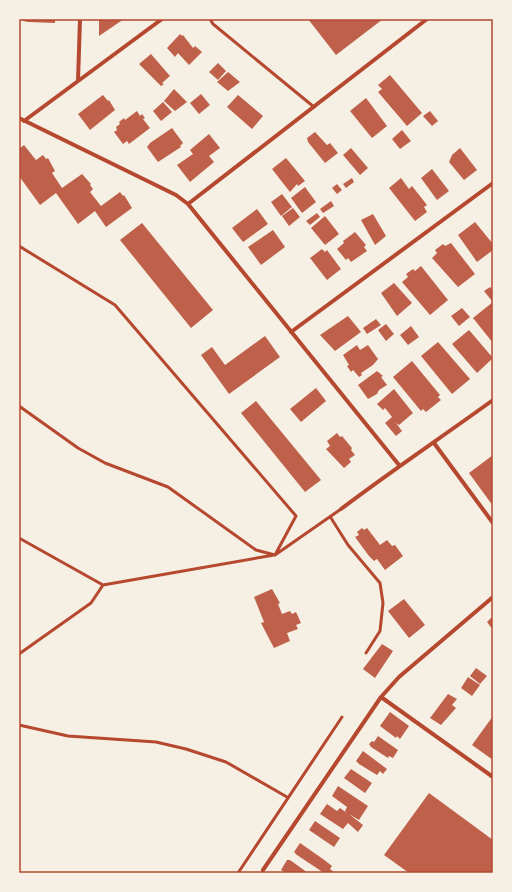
<svg xmlns="http://www.w3.org/2000/svg" width="512" height="892" viewBox="0 0 512 892" font-family="Signika,sans-serif">
  <style>
    .building { fill: #bf614a }
    .lines { fill: none; stroke-linecap: round; stroke-linejoin: round }
    .service { stroke: #b5482f; stroke-width: 3 }
    .minor { stroke: #b5482f; stroke-width: 4 }
    .neatline { fill: none; stroke: #b5482f; stroke-width: 1.5 }
  </style>
  <rect width="100%" height="100%" fill="#f6efe4"/>
  <path class="building" d="M23 19H55V23L28 22 23 21Z
    M99 19H124L99 36Z
    M308 19H383L336 55Z
    M180 34 182 36 183 35 193 48 195 46 202 52 189 65 178 53 175 57 167 48Z
    M151 54 170 76 162 83 164 84 161 86 139 64Z
    M218 63 226 71 218 80 209 72Z
    M228 72 240 82 228 91 217 82Z
    M390 75 422 113 407 126 378 92 382 89 378 85Z
    M174 89 187 102 175 111 164 101Z
    M201 94 210 105 199 114 190 103Z
    M103 95 108 101 109 100 115 110 90 130 78 114Z
    M238 95 263 116 252 129 227 107Z
    M366 98 387 126 372 138 350 111Z
    M163 102 172 112 161 121 153 111Z
    M137 111 140 116 142 114 145 118 143 119 150 128 129 144 127 141 123 144 114 132 117 130 116 127 120 124 119 122 124 118 125 120Z
    M430 111 438 121 432 126 423 116Z
    M172 128 183 143 180 146 181 147 158 162 147 147 150 143Z
    M402 130 411 141 400 149 392 139Z
    M315 132 327 145 330 143 338 153 325 163 308 142 307 138Z
    M209 134 220 148 209 156 214 162 190 182 177 165 193 154 190 150Z
    M24 145 36 160 43 155 46 159 48 158 55 171 52 173 62 188 82 174 91 184 90 185 93 189 90 192 101 206 120 192 123 196 124 195 132 208 106 227 95 211 78 224 56 193 40 205 19 176V149Z
    M351 148 368 168 360 175 343 155Z
    M460 148 477 170 464 180 449 162 452 155Z
    M286 158 305 181 298 186 297 184 290 192 272 169Z
    M432 169 449 191 437 200 421 178Z
    M352 178 354 182 346 188 343 184Z
    M401 178 409 189 412 186 427 205 424 207 427 212 415 221 389 188Z
    M337 184 342 190 337 194 332 188Z
    M305 187 316 202 302 213 291 198Z
    M282 194 292 207 281 216 271 202Z
    M331 201 334 206 323 213 320 209Z
    M293 208 300 217 289 226 282 216Z
    M257 209 268 224 243 242 232 228Z
    M317 213 320 217 310 225 306 221Z
    M373 214 386 236 375 245 361 220Z
    M325 216 339 234 325 245 311 228Z
    M475 222 493 244V250L477 262 458 235Z
    M142 223 213 310 191 328 120 240Z
    M273 230 285 247 261 265 248 247Z
    M355 232 366 245 364 247 367 251 351 262 348 258 346 260 337 249 344 243 343 241Z
    M451 243 475 274 458 287 432 258 437 253 435 250 443 244 445 246Z
    M322 249 325 252 327 250 341 269 327 280 310 258Z
    M421 266 448 300 430 315 402 282 408 277 406 274 413 269 415 271Z
    M394 283 412 303 397 316 381 293Z
    M490 287 493 291 492 301 484 291Z
    M493 302V343L473 318Z
    M462 308 470 317 459 326 451 316Z
    M348 316 361 332 335 351 320 335Z
    M376 319 381 325 367 334 363 328Z
    M386 324 394 334 386 341 378 330Z
    M411 326 419 337 408 345 400 335Z
    M469 330 493 358 477 373 452 344Z
    M265 336 280 357 229 394 201 355 212 347 225 365Z
    M438 342 470 379 452 394 421 356Z
    M357 345 360 350 368 345 378 359 373 365 361 373 362 375 359 377 353 370 351 372 347 366 349 365 343 355Z
    M412 361 440 395 438 397 441 400 426 412 423 409 421 411 393 377Z
    M377 371 383 376 381 377 387 385 379 390 377 394 368 399 358 385Z
    M316 388 326 401 301 422 290 409Z
    M394 389 413 413 399 425 396 423 402 431 396 436 385 423 392 417 385 408 383 410 377 404Z
    M256 401 321 480 305 492 241 413Z
    M337 433 340 437 342 436 352 448 351 450 355 455 349 459 351 462 344 468 326 449 330 446 327 441Z
    M493 455V506L469 473Z
    M362 528 364 530 367 528 380 545 387 540 392 546 395 545 403 556 385 570 377 559 374 561 369 556 355 537 359 535 357 532Z
    M272 589 280 603 278 604 282 614 290 611 292 614 296 612 301 623 296 625 298 629 287 633 290 641 274 648 261 623 264 622 254 597Z
    M404 599 425 625 409 638 388 611Z
    M493 616V630L487 622Z
    M382 644 393 651 375 678 363 669Z
    M476 668 487 676 480 684 470 676Z
    M468 677 480 685 472 696 461 688Z
    M448 694 457 699 452 705 456 708 441 725 430 718Z
    M390 712 409 726 400 739 397 736 396 738 380 726Z
    M493 716V760L472 745Z
    M378 736 398 750 393 758 389 756 388 758 371 747 369 744 372 741 374 742Z
    M363 751 387 769 383 774 380 771 377 775 359 764 356 761Z
    M351 769 372 783 365 793 344 778Z
    M338 786 368 806 359 820 349 814 363 825 358 832 348 823 343 829 320 814 327 804 337 811 340 808 347 813 345 811 347 807 332 796Z
    M429 793 493 840 492 873H409L384 855Z
    M315 821 340 838 334 847 309 830Z
    M300 843 323 859 332 866 330 869 335 873H324L297 855 294 852Z
    M287 860H290L308 873H286L281 870Z"/>
  <g class="lines">
    <path class="service" d="M210 19 213 24 314 107
      M19 246 115 305 296 516 275 555 341 509
      M19 406 78 448 105 463 168 487 256 550 275 555
      M331 518 348 545 380 583 383 603 380 631 366 653
      M19 538 103 585 274 555
      M19 654 91 603 103 585
      M19 725 68 736 156 742 186 749 226 762 287 797
      M238 873 342 717"/>
    <path class="minor" d="M78 81 80 19
      M19 118 176 195 188 204 399 465
      M24 121 162 19
      M188 204 427 19
      M291 332 493 183
      M434 443 493 523
      M341 509C391 471 442 437 493 400
      M381 697 493 777
      M263 870 381 697 399 677 493 597"/>
  </g>
  <rect width="512" height="892" fill="none" stroke="#f6efe4" stroke-width="40"/>
  <rect x="20" y="20" width="472" height="852" class="neatline"/>
</svg>
